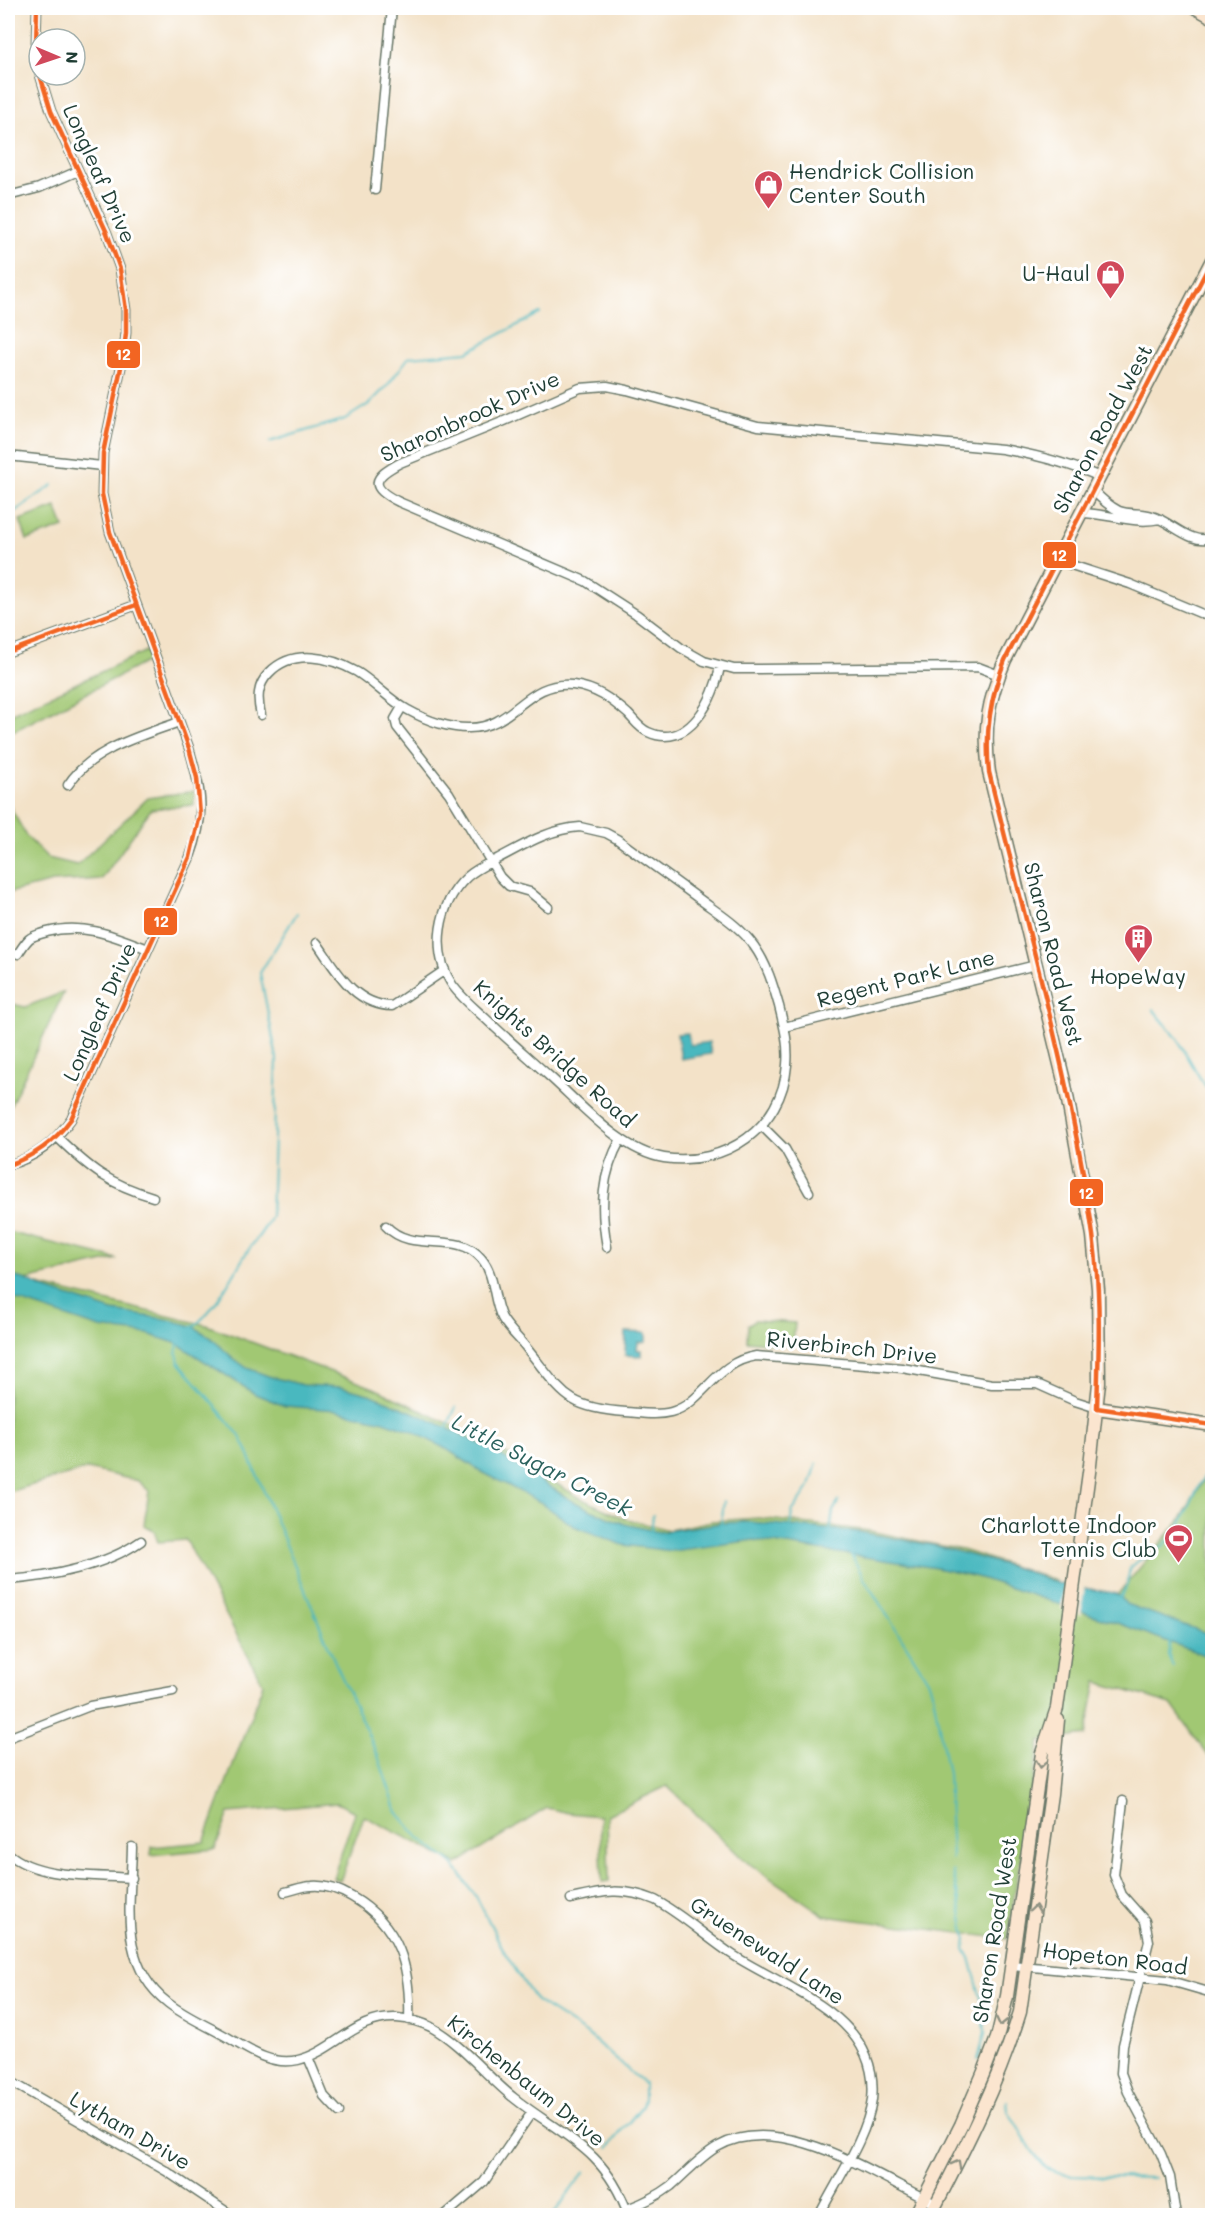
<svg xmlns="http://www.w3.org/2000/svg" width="1220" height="2223" viewBox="0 0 1220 2223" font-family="Mali,sans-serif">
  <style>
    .green { fill: #a1c873; stroke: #608254; stroke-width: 1.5 }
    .water { fill: #48b8bf; stroke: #347a7a; stroke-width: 1.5 }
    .pier { fill: #f3e2c8 }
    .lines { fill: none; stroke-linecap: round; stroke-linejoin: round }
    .stream { stroke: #48b8bf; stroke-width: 2 }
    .street-casing { stroke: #697768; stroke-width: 11 }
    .secondary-casing { stroke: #697768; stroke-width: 15 }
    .street { stroke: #fff; stroke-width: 8 }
    .secondary { stroke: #fbe5cf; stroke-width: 12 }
    .bus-1-casing { stroke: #fff; stroke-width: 9 }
    .bus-1 { stroke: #f26522; stroke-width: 4.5 }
    .oneway { stroke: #8d9182 }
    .labels { text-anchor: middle; stroke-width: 6; stroke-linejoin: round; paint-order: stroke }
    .poi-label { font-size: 21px; fill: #1f3d34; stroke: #fff; text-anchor: end }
    .street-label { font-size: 21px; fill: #1f3d34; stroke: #fff }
    .water-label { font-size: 22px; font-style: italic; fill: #2b625e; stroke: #fff }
    .line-badge { stroke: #fff; stroke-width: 2 }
    .badge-label { font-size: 16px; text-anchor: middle; font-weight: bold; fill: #fff }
  </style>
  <rect width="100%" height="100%" fill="#fff"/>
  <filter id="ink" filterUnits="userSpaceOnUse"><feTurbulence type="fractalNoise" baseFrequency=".0167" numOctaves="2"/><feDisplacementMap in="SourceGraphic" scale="12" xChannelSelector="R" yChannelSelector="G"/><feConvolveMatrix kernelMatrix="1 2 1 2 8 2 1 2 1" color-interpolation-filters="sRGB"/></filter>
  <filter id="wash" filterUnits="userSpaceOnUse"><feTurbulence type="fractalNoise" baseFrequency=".008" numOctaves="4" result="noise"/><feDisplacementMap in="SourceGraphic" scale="24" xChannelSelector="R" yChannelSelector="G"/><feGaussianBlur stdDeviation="1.35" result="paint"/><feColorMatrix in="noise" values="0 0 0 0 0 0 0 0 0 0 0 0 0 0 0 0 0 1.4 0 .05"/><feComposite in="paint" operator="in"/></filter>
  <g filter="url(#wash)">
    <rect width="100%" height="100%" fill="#f3e2c8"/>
    <path class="green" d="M56 507 64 527 27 540 20 520Z
      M146 651 150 660 8 734V715Z
      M194 791V805L151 809 102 879 53 882 8 893V803L27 837 48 858 77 865 148 798Z
      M64 992 8 1111V1069L10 1064 8 1003 25 1007Z
      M8 1232 117 1259 21 1281 206 1325 374 1388 481 1439 582 1499 626 1519 669 1530 712 1521 759 1518 870 1531 962 1550 1055 1580 1059 1595 1106 1608 1181 1519 1212 1466V1761L1171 1704 1097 1682 1086 1735 1040 1741 1007 1939 825 1916 744 1860 667 1786 607 1815 609 1881 602 1882 600 1816 568 1813 547 1808 457 1864 364 1816 340 1881 333 1878 355 1812 337 1803 229 1813 215 1849 151 1855 152 1847 204 1842 263 1684 186 1540 158 1542 154 1531 144 1525 149 1491 138 1481 88 1469 8 1492Z
      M755 1320 795 1323 793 1346 747 1341 748 1325Z"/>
    <path class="water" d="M688 1033 690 1045 709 1042 711 1054 681 1059 677 1034Z
      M8 1275 27 1280 43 1288 113 1311 166 1319 193 1326 210 1337 233 1358 247 1368 271 1377 303 1385 342 1387 372 1395 422 1416 491 1449 569 1499 593 1511 625 1524 659 1532 722 1523 750 1522 859 1532 937 1546 1023 1570 1060 1584 1114 1593 1121 1597 1126 1604 1212 1635V1658L1123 1625 977 1577 936 1568 754 1540 672 1551 623 1545 574 1526 540 1502 482 1472 448 1450 412 1431 384 1421 336 1410 285 1406 255 1394 178 1344 148 1334 100 1328 8 1297Z
      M626 1332 646 1333V1342H638L637 1350H641V1356L625 1355Z"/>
    <path class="pier" d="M1065 1582 1085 1585 1081 1615 1061 1609Z"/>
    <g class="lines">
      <path class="stream" d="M269 442 345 419 369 404 387 386 409 357 467 352 540 313
        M8 516 53 485
        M1153 1009 1177 1038 1200 1078 1212 1095
        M192 1327C212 1315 233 1275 245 1255 254 1241 264 1232 271 1216L277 1059 260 973 297 913
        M178 1342 177 1353 179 1362 239 1435 245 1446 335 1662 378 1756 397 1812 419 1838 453 1864 477 1898 506 1955 536 2001 586 2033 644 2084V2099L642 2106 608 2148
        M446 1429 456 1407
        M721 1525 724 1501
        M790 1528 792 1512 810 1486 817 1463
        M830 1532 833 1511 839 1501
        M651 1533 653 1515
        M851 1554 863 1577 928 1680 933 1694 948 1774 952 1859
        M1120 1598 1127 1584 1130 1568C1139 1557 1155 1555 1165 1544 1188 1521 1195 1488 1212 1462
        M1170 1640 1168 1655 1173 1666
        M953 1871 966 1938 965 1949 970 1958 983 2006 985 2033 978 2060
        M1007 2101 1008 2111 1033 2152 1046 2168 1072 2176 1155 2178
        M552 2216 585 2171"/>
    </g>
  </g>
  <g filter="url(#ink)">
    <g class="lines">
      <defs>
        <path id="street" d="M37 8 36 44 39 67
          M375 190 392 8
          M8 196 39 188 78 171
          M8 456 102 466
          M1093 490C1101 499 1109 506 1119 511 1130 515 1141 512 1152 516 1172 522 1190 545 1212 538
          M1081 513C1108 513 1133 525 1160 519
          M1056 560 1130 584 1212 618
          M8 652 136 605
          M999 675 978 667 758 669H734L704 661 681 648 636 614 585 581 399 502C369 487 372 478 400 463L502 422 580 388 607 386 627 390 758 426 1002 449C1036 455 1068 463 1100 477
          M402 707 395 719 397 727 449 793 500 877 509 886 530 892 548 907
          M261 715C257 699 257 685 269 673 293 648 330 657 357 672 375 683 389 700 408 710 426 720 447 728 468 728 514 729 525 680 573 685 596 688 611 699 628 714 634 720 639 728 648 732 689 751 715 698 720 666
          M68 785C91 749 141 736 179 722
          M580 827 606 833 617 839C644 859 671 878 698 898 718 913 740 926 754 946 767 964 773 985 779 1006 784 1026 789 1044 787 1065 782 1128 725 1167 664 1158 620 1151 580 1103 548 1075 527 1056 505 1037 485 1018 474 1008 462 998 453 986 430 952 438 904 467 877 476 869 487 864 497 859 524 845 549 829 580 827Z
          M317 943C336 970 354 1005 392 1006L445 970
          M18 954C21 949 25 943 29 939 34 935 41 934 47 932 83 922 115 936 148 949
          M784 1027 1036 965
          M762 1126 785 1149 809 1192
          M57 1137C90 1169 109 1184 153 1197
          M8 1165C36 1157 54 1143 71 1119L190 857C206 814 202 792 189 748L110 532 102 494 103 453 123 358 126 333V310L120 269 107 233 51 111 40 75
          M386 1226C413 1255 456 1229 481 1258 496 1275 492 1299 502 1318 509 1330 520 1339 528 1350 563 1393 565 1408 626 1412 640 1413 656 1416 671 1412 704 1403 715 1362 756 1356L902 1368 992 1384H1037L1075 1401 1097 1408
          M607 1247C600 1208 601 1174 621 1139
          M8 1580C51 1577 105 1566 141 1541
          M8 1738 90 1706 173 1691
          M1123 1801 1114 1875 1122 1895 1145 1921 1149 1941 1123 2045 1121 2073 1128 2092 1161 2154 1170 2177 1176 2216
          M132 1847C131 1904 117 1963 168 2003 186 2017 208 2026 227 2037 249 2050 271 2066 298 2060 335 2051 355 2016 397 2018 409 2019 421 2022 431 2027 463 2045 486 2076 514 2098 540 2119 570 2134 594 2158 610 2174 621 2194 629 2216
          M8 1853C37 1879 95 1875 132 1878
          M285 1892C294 1890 303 1886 312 1886 326 1885 340 1890 352 1897 400 1925 411 1968 409 2020
          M571 1899C604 1891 622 1887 655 1900 683 1915 707 1938 733 1955 789 1991 881 2017 872 2100 867 2138 836 2181 819 2216
          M1012 1965 1167 1980 1212 1993
          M308 2057 324 2096 339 2112
          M8 2080 166 2171 233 2216
          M627 2209C643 2203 658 2196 671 2186 686 2173 700 2157 717 2147 782 2110 876 2176 936 2204
          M444 2216 484 2182 532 2112"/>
        <path id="secondary" d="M1196 8 1212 17
          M1097 1408 1212 1425
          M915 2216 961 2125 983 2074 997 2038 1007 1996 1042 1753 1057 1708 1090 1465 1099 1383 1098 1289 1093 1236 1065 1085 989 772C983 727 988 701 1005 660L1212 260
          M930 2216C964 2150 998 2084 1020 2012L1051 1794 1058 1720"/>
      </defs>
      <use href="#street" class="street-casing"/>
      <use href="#secondary" class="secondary-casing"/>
      <use href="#street" class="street"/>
      <use href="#secondary" class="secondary"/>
      <defs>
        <path id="bus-1" d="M37 8 36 44 39 67
          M1212 260 1005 660C990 698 985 732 989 772 1026 925 1071 1079 1093 1235 1101 1292 1099 1350 1097 1408L1212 1425
          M8 652 136 605
          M8 1165C35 1156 54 1142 71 1119L190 857 200 815 197 778 189 748 110 532 102 494 103 453 123 358 126 333V310L120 269 107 233 51 111 40 75"/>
      </defs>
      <use href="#bus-1" class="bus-1-casing"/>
      <use href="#bus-1" class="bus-1"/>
    </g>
    <defs><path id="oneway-chevron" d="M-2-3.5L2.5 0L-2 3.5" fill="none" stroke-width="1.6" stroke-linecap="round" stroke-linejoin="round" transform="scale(1.5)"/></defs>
    <g class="oneway">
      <use href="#oneway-chevron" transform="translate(1041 1764) rotate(98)"/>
      <use href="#oneway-chevron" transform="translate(1035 1909) rotate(-82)"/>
      <use href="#oneway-chevron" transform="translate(1001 2022) rotate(103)"/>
      <use href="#oneway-chevron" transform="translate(957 2164) rotate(-62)"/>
    </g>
  </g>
  <defs>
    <symbol id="shop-pin" viewBox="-11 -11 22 30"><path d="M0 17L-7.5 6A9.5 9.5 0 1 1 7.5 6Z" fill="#d1495b" stroke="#fff"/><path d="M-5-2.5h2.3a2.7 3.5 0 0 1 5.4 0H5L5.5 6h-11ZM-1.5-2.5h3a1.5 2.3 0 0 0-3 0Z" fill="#fff"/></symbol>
    <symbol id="building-pin" viewBox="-11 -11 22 30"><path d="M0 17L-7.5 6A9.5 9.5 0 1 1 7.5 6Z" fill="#d1495b" stroke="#fff"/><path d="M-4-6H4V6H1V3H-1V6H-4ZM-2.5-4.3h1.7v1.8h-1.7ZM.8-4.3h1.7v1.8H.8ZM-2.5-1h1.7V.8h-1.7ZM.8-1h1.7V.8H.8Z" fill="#fff"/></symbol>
    <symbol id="stadium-pin" viewBox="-11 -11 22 30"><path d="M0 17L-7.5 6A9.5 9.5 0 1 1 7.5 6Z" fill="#d1495b" stroke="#fff"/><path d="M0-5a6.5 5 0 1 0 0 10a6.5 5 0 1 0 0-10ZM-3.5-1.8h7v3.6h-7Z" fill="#fff"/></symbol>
  </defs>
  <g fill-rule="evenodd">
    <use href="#shop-pin" x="752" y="168" width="33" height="45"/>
    <use href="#shop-pin" x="1094" y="258" width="33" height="45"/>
    <use href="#building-pin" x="1122" y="922" width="33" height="45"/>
    <use href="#stadium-pin" x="1162" y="1522" width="33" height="45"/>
  </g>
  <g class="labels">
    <g class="poi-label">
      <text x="789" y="179" text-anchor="start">Hendrick Collision<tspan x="789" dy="24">Center South</tspan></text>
      <text x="1090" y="281">U-Haul</text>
      <text x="1138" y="984" text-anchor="middle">HopeWay</text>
      <text x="1157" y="1533">Charlotte Indoor<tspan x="1157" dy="24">Tennis Club</tspan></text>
    </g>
    <g class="street-label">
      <text transform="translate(99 174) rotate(66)" y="7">Longleaf Drive</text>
      <text transform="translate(470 417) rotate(-24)" y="7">Sharonbrook Drive</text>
      <text transform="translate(1103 429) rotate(-62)" y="7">Sharon Road West</text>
      <text transform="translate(1053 954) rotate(76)" y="7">Sharon Road West</text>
      <text transform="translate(906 979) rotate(-14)" y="7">Regent Park Lane</text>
      <text transform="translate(100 1012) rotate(-66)" y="7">Longleaf Drive</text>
      <text transform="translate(554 1054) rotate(42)" y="7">Knights Bridge Road</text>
      <text transform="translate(852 1348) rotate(6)" y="7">Riverbirch Drive</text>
      <text transform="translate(995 1930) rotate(-81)" y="7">Sharon Road West</text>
      <text transform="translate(767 1951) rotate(33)" y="7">Gruenewald Lane</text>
      <text transform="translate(1115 1959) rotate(7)" y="7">Hopeton Road</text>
      <text transform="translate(526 2081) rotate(39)" y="7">Kirchenbaum Drive</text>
      <text transform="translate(130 2131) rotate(30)" y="7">Lytham Drive</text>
    </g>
    <g class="water-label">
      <text transform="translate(542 1465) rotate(27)" y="8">Little Sugar Creek</text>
    </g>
  </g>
  <g class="line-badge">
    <rect x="106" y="340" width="35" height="29" rx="6" fill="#f26522"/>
    <rect x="1042" y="541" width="35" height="28" rx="6" fill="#f26522"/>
    <rect x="143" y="907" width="35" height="29" rx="6" fill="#f26522"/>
    <rect x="1069" y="1178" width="35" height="29" rx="6" fill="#f26522"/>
  </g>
  <g class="badge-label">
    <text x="123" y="360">12</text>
    <text x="1059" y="561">12</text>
    <text x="161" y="927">12</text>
    <text x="1086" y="1199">12</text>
  </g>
  <rect width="1220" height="2223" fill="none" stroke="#fff" stroke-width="30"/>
  <g transform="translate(57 57) rotate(92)"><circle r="28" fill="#ffffff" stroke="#a5b1ae" stroke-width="1.5"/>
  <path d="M0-4.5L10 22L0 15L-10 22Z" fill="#d1495b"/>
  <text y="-9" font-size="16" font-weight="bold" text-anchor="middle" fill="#1f3d34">N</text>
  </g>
</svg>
